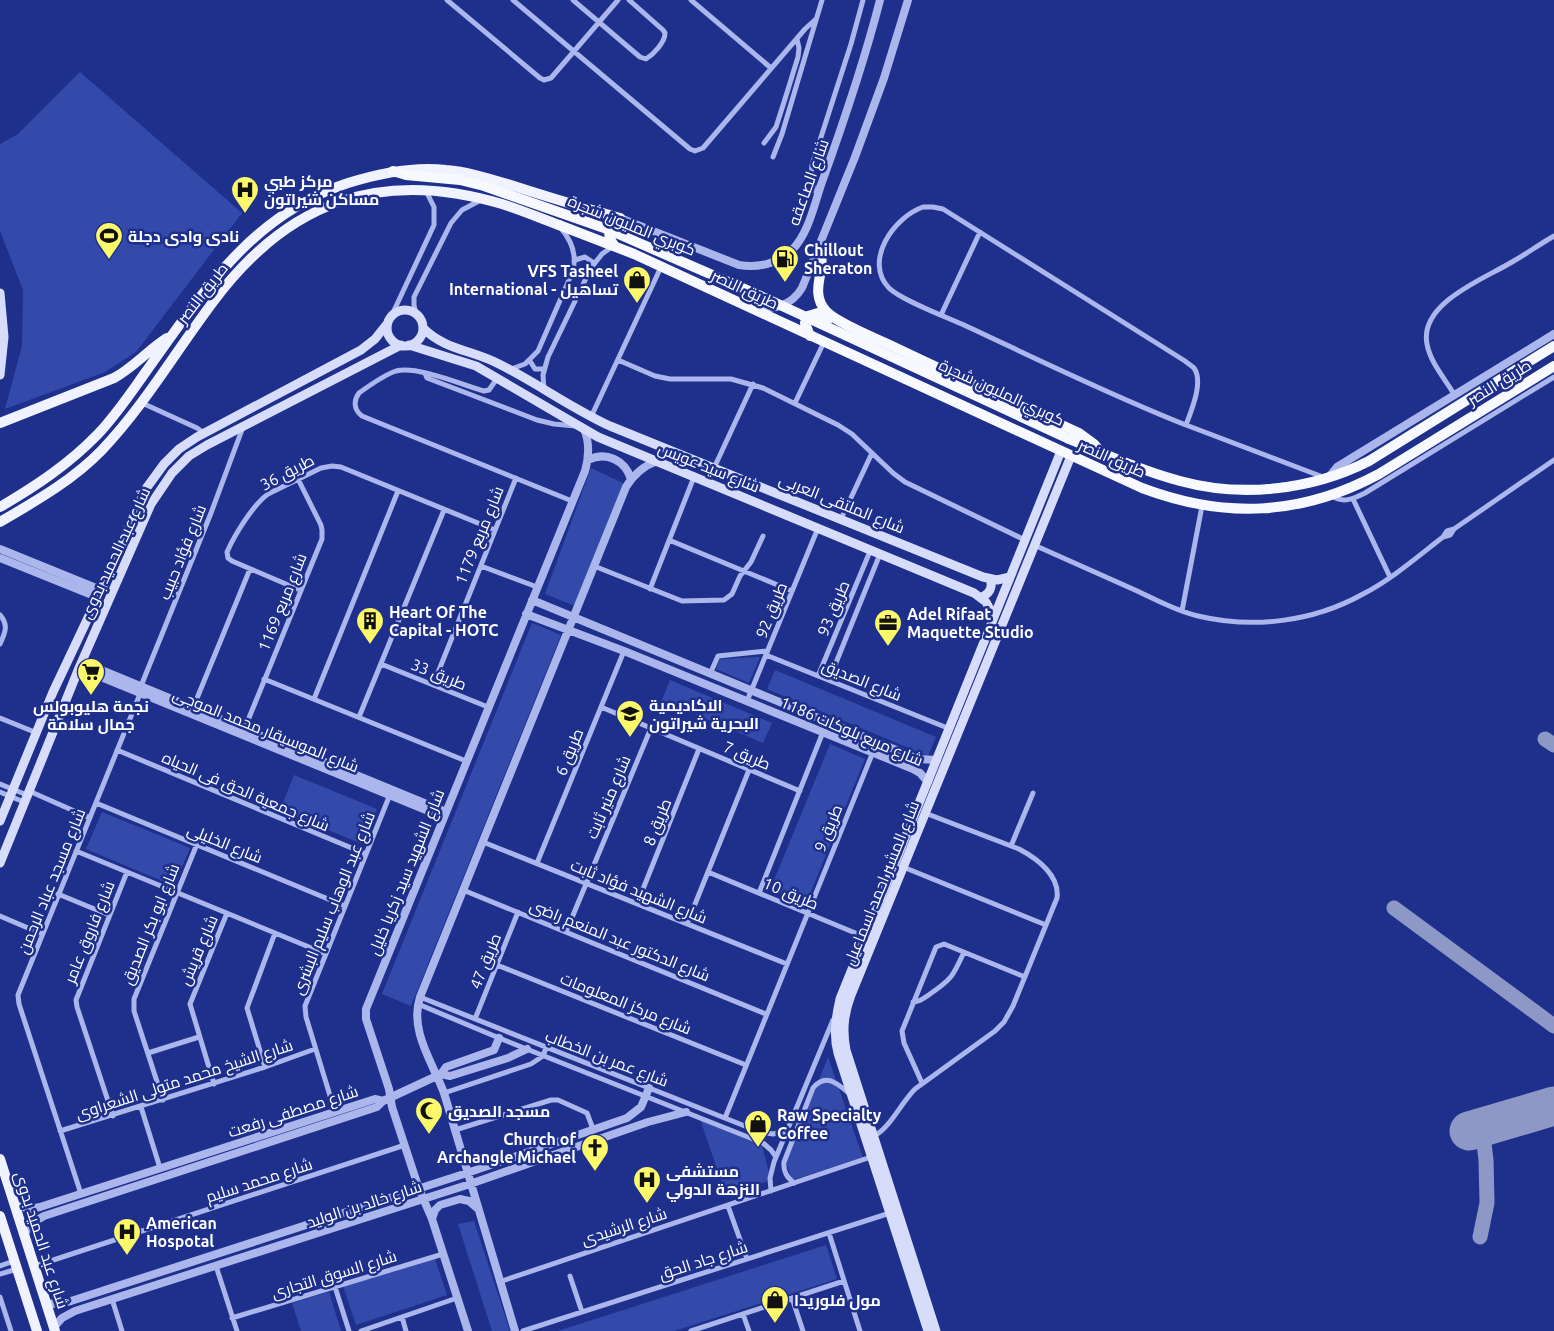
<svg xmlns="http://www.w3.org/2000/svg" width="1554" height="1331" viewBox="0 0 1554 1331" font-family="Ubuntu,Cairo,sans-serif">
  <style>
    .green { fill: #344aab }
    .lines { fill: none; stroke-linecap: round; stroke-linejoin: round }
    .taxiway { stroke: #8e98c6; stroke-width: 15 }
    .runway { stroke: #8e98c6; stroke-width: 39 }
    .minor { stroke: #aab6ec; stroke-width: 5 }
    .tertiary { stroke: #aab6ec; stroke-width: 8 }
    .secondary { stroke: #d6dcf9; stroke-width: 9 }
    .primary { stroke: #f0f2ff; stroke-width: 10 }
    .trunk { stroke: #f8f8ff; stroke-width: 10 }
    .trunk-bridge { stroke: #f8f8ff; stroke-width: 10 }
    .labels { text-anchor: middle; stroke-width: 5; stroke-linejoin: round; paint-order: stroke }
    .poi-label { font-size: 16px; font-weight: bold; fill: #fff; stroke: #1e308c; text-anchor: start }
    .street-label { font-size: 16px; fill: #fff; stroke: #1e308c }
  </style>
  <rect width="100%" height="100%" fill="#1e308c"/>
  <path class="green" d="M80 72 242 213 136 352 105 372 5 409 22 346 23 290 0 231V144L18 134Z
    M591 468 627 485 575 606 545 594Z
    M532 623 561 635 411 1006 382 994Z
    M760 657 749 683 716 669 720 659Z
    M775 670 936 737 928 756 767 689Z
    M670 680 772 723 763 743 662 700Z
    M830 744 865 759 806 904 770 890Z
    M294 775 377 809 362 844 280 810Z
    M102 812 190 848 174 886 86 849Z
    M828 1057 863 1158 792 1180 786 1162Z
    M700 1119 762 1146 771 1180 726 1195Z
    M474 1221 510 1331H492L458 1224Z
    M826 1245 837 1279 674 1331H558Z
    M434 1256 447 1295 356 1325 343 1286Z
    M329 1292 341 1331H301L292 1303Z"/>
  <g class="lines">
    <path class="taxiway" d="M1545 739 1554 745
      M1394 908 1554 1026
      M1480 1237 1487 1203 1486 1160 1482 1127"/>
    <path class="runway" d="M1469 1131 1554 1106"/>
    <path class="minor" d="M447 0 540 78 544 80 551 78 618 0
      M513 0 690 149 695 151 703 148 805 29 816 19
      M573 0 640 57 646 59C654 54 665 42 665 33L663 30 629 0
      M691 0 771 68
      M764 143 776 127 785 99 798 57 799 48 797 39
      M773 157 782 134 822 0
      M817 195 811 177 812 165 851 44 863 0
      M923 207H933L943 209 1185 361C1187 363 1192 366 1194 368 1204 382 1191 411 1186 425 1110 395 1037 359 964 325 946 317 901 300 889 288 863 261 894 217 923 207Z
      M575 260 585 257 594 263
      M416 314 414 305V297L451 223 462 210 479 201
      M941 315 980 232
      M391 317 434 225V207L426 191
      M618 360 655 376 670 379H731L763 388 838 425 852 434 893 473 905 482 1025 540
      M530 361 535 369H544
      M511 369 525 364 538 351 572 273C578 256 572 241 560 227
      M425 373 427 378 537 420 554 424 575 426
      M498 377 489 390 484 391C463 385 416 365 396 371 384 375 370 385 359 393 353 401 354 410 362 416L572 501
      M544 390 543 375 548 357 591 268 602 254 613 246
      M1454 394C1445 379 1430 362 1427 344 1419 303 1484 279 1512 262 1526 254 1540 244 1554 236
      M142 403 197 428 204 433
      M795 403 824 342
      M591 417 661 267
      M1186 425 1323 477
      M714 468 753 384
      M1330 495C1343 504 1353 499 1365 493L1554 377
      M1353 499 1390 577
      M841 519 872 453
      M1443 537 1447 531 1454 529
      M669 540 792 591
      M1034 545C1068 560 1101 575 1135 590 1155 599 1176 611 1198 616 1253 629 1313 622 1363 594 1392 579 1417 557 1443 537L1450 535 1454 529 1554 460
      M481 566 537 587
      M594 566 682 601 724 600 732 594 740 576 751 562 763 536
      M650 589 694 477
      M300 590 232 561 228 558 227 552C235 534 253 505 268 494L321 468 332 466 341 467 495 530
      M1182 611 1202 506
      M0 615C9 625 5 633 0 644
      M766 655 950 729
      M381 664 488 707
      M710 674 718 656 767 651
      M818 676 871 549
      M264 679 466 761
      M829 680 880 554
      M433 685 516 478
      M141 686 211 513 243 427
      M314 699 398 491
      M747 701 818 528
      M601 707 800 791
      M193 708 250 569
      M359 717 444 510
      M0 718 37 733
      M244 730 322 539V530L321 525 298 479
      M117 750 366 854
      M0 784 27 795
      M29 791 90 818
      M0 792 24 802
      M96 803 345 906
      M483 842 787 964
      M1011 846 1033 793
      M76 851 326 954
      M537 863 624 651
      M903 867 1046 925
      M708 872 865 937
      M463 890 766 1014
      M759 893 823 732
      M58 894 109 915
      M637 904 699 749
      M0 916 42 934
      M687 924 749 770
      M566 932 651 728
      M497 965 746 1065
      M420 997 760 1132 773 1134 786 1131
      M913 1002C920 1002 924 998 930 994 952 979 953 976 964 952
      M418 1004 499 1038 763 1143 771 1150 776 1157
      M475 1019 518 912
      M148 1053 199 1037
      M265 1067 247 1008 275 933
      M922 1083 904 1043 902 1031 936 947 944 944 1025 977
      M214 1084 190 1004 227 913
      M444 1093 531 1064 543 1056 546 1048
      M163 1100 134 1011V999L197 844
      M141 1107 160 1168
      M335 1112 306 1017 305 1006 391 792
      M113 1116 77 1007 76 1000 127 872
      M725 1118 873 752
      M455 1130 551 1100H558L587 1113 593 1129
      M60 1131 265 1067 315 1049
      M874 1136C890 1128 901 1103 915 1089L995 1031 1004 1022 1013 1006 1057 898C1060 876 1038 859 1019 849L925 813
      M794 1183C787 1177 783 1172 784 1162L813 1088C826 1072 838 1084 850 1094
      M771 1191 770 1178 774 1162 833 1020
      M81 1194 19 1004 18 995 140 694
      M728 1206 747 1259
      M829 1233 860 1331
      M0 1266 14 1261
      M35 1266 405 1145
      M216 1266 237 1331
      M0 1274 17 1269
      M570 1276 582 1312
      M499 1282 871 1157
      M335 1287 349 1331
      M0 1297 11 1331
      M792 1298 803 1331
      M112 1299 122 1331
      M743 1314 749 1331
      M402 1317 406 1331
      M232 1318 443 1254
      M361 1331 457 1298
      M523 1331 890 1213
      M691 1331 844 1281"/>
    <path class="tertiary" d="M620 218 739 265C758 268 778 264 792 250 808 234 814 206 821 185 843 124 864 63 880 0
      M756 308C775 309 791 306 802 288L855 157 884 78 908 0
      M588 460C606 451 625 460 631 479
      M1329 477 1337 467 1554 334
      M0 549 101 590
      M0 558 97 597
      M532 600 918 759 937 760
      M526 614 624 651 913 769 920 773 928 782
      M82 662 446 812
      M79 668 443 817
      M441 1074 450 1076 508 1058 527 1049
      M441 1074 446 1067 494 1050 499 1038
      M15 1205 30 1209 40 1207 375 1099 383 1101
      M432 1219 435 1210 440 1205 460 1199 469 1201 477 1208
      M25 1233 32 1223 44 1216 377 1107 383 1101 441 1074
      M46 1303 56 1304 71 1301 467 1173 627 1118 641 1107 649 1088
      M54 1327 62 1318 75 1311 470 1184 648 1122 686 1112
      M468 1331 432 1219 419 1189 392 1107 389 1089 366 1019V1009L585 471C589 457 590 443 584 429
      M515 1331 444 1093C433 1063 409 1031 420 997L626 487C634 474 643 466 657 461"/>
    <path class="secondary" d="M0 293 4 337 0 375
      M387 328a18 18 0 1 1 36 0a18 18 0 1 1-36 0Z
      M423 328C445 350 472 350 499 364 537 383 571 408 610 426L983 577 997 580 1010 577
      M409 345 476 366 598 437 974 593 986 602 994 617
      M981 597C990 594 993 587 990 579
      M0 821 53 692 112 567 145 490 164 464 179 449 197 437 361 350 375 339 387 324
      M0 863 79 668 151 504 172 473 189 456 207 445 401 345
      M928 1331 838 1053C833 1035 836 1017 840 999L1061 451
      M936 1331 846 1050C842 1030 844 1014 851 995L1071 456"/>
    <path class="primary" d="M0 423 114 378C134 367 148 350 167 338
      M0 507C36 486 69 464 98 434 116 415 130 394 145 373 202 294 250 215 348 183 380 173 413 166 446 170 470 172 493 180 517 187 551 198 585 208 620 218
      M0 522C36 501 73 480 102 450 144 406 176 351 213 302 288 201 380 168 502 204 521 210 540 218 559 225
      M0 1159 55 1331
      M0 1216 37 1331"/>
    <path class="trunk" d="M559 225 634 254 1142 488C1224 519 1301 516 1379 474L1554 366
      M614 245C606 235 608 224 620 218
      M818 250C830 266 807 290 826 311 836 323 880 340 896 348 957 377 1018 405 1079 433L1094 444 1099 450
      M810 336 805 323 808 316 818 313 831 318
      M1069 439C1105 454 1142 471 1180 481 1242 498 1312 490 1369 461L1554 346"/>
    <path class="trunk-bridge" d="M393 171 406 175 460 180 484 186 607 229 765 298 1069 439"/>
  </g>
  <defs>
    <symbol id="hospital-pin" viewBox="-11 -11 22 30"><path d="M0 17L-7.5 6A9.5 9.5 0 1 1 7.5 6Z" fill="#fbf869" stroke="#1e308c"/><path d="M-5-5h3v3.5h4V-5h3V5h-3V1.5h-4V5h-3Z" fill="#111"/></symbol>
    <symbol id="stadium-pin" viewBox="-11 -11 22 30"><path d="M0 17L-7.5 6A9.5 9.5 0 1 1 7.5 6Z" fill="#fbf869" stroke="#1e308c"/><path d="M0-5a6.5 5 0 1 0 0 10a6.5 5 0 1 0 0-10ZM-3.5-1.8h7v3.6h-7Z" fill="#111"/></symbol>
    <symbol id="fuel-pin" viewBox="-11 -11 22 30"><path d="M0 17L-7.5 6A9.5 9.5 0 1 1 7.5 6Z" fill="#fbf869" stroke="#1e308c"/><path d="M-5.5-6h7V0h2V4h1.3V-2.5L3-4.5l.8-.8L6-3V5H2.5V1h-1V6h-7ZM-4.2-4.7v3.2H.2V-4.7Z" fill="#111"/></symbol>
    <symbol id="shop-pin" viewBox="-11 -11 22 30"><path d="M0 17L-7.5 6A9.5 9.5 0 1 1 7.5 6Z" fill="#fbf869" stroke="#1e308c"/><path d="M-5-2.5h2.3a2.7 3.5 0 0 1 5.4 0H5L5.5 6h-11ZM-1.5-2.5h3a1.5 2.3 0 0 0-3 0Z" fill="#111"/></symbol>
    <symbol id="building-pin" viewBox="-11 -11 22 30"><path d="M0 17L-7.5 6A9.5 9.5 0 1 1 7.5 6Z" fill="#fbf869" stroke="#1e308c"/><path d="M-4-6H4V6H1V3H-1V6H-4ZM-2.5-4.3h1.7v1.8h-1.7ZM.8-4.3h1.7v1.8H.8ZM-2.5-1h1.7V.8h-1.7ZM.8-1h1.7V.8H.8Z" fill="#111"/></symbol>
    <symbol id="office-pin" viewBox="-11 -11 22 30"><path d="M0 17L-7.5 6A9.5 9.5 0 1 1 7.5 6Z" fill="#fbf869" stroke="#1e308c"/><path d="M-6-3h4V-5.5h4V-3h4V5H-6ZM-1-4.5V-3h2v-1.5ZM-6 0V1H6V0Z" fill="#111"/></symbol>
    <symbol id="supermarket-pin" viewBox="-11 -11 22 30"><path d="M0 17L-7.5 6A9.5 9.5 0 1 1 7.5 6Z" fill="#fbf869" stroke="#1e308c"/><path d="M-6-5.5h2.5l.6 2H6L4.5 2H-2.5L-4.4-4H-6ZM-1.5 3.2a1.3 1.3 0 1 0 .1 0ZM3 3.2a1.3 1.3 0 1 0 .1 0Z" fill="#111"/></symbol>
    <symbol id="university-pin" viewBox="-11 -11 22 30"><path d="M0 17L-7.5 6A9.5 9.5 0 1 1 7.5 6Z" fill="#fbf869" stroke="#1e308c"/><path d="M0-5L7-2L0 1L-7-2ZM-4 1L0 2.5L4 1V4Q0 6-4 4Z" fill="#111"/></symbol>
    <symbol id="mosque-pin" viewBox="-11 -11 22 30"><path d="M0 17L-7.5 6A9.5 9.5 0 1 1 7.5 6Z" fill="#fbf869" stroke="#1e308c"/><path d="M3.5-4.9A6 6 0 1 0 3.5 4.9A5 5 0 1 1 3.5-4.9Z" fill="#111"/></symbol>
    <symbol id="church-pin" viewBox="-11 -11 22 30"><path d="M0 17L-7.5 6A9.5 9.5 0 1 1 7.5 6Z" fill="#fbf869" stroke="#1e308c"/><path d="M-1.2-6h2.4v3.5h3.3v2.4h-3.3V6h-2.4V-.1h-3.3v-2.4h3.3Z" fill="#111"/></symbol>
  </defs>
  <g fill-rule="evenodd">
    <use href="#hospital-pin" x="229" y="174" width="32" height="43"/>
    <use href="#stadium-pin" x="93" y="220" width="32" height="43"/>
    <use href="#fuel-pin" x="769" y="243" width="32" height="43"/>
    <use href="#shop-pin" x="621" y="264" width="32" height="43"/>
    <use href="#building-pin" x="354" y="605" width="32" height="43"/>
    <use href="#office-pin" x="872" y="607" width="32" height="43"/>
    <use href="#supermarket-pin" x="75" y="656" width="32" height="43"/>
    <use href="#university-pin" x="614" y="698" width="32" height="43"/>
    <use href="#mosque-pin" x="413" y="1095" width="32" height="43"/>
    <use href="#shop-pin" x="742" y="1108" width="32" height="43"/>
    <use href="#church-pin" x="579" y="1132" width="32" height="43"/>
    <use href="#hospital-pin" x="631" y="1164" width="32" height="43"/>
    <use href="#hospital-pin" x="111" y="1216" width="32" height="43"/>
    <use href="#shop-pin" x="759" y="1284" width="32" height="43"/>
  </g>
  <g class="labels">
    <g class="poi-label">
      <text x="264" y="187">مركز طبي<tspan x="264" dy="18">مساكن شيراتون</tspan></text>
      <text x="128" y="242">نادى وادى دجلة</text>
      <text x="804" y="256">Chillout<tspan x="804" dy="18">Sheraton</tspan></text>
      <text x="618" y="277" text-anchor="end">VFS Tasheel<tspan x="618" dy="18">International - تساهيل</tspan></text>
      <text x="389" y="618">Heart Of The<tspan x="389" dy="18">Capital - HOTC</tspan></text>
      <text x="907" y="620">Adel Rifaat<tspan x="907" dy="18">Maquette Studio</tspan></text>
      <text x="649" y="711">الاكاديمية<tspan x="649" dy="18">البحرية شيراتون</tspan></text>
      <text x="91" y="712" text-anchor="middle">نجمة هليوبولس<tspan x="91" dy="18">جمال سلامة</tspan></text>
      <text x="448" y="1117">مسجد الصديق</text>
      <text x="777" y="1121">Raw Specialty<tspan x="777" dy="18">Coffee</tspan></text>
      <text x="576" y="1145" text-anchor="end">Church of<tspan x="576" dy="18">Archangle Michael</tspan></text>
      <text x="666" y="1177">مستشفى<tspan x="666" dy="18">النزهة الدولي</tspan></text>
      <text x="146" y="1229">American<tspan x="146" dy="18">Hospotal</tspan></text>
      <text x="794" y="1306">مول فلوريدا</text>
    </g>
    <g class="street-label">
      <text transform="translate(808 182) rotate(-70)" y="6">شارع الصاعقه</text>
      <text transform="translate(632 225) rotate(22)" y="6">كوبري المليون شجرة</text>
      <text transform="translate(745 289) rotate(25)" y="6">طريق النصر</text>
      <text transform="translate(202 293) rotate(-52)" y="6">طريق النصر</text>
      <text transform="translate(1499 382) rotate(-32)" y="6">طريق النصر</text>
      <text transform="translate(1002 392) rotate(25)" y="6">كوبري المليون شجرة</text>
      <text transform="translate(1112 458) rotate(24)" y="6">طريق النصر</text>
      <text transform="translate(709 467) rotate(22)" y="6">شارع سيد عويس</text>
      <text transform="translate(287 472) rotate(-28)" y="6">طريق 36</text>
      <text transform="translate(842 503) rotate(22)" y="6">شارع الملتقى العربى</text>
      <text transform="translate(479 535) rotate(-68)" y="6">شارع مربع 1179</text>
      <text transform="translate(182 552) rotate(-68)" y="6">شارع فؤاد حبيب</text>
      <text transform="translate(115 553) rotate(-65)" y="6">شارع عبد الحميد بدوى</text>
      <text transform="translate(282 602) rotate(-68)" y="6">شارع مربع 1169</text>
      <text transform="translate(833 608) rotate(-67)" y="6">طريق 93</text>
      <text transform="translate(771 610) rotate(-68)" y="6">طريق 92</text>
      <text transform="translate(439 674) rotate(22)" y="6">طريق 33</text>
      <text transform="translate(862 680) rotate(22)" y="6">شارع الصديق</text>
      <text transform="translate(266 730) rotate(22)" y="6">شارع الموسيقار محمد الموجى</text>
      <text transform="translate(852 731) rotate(23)" y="6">شارع مربع بلوكات 1186</text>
      <text transform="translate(569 752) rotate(-68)" y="6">طريق 6</text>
      <text transform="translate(747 755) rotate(23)" y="6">طريق 7</text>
      <text transform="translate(246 791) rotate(23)" y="6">شارع جمعية الحق فى الحياه</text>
      <text transform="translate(608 797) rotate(-67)" y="6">شارع منير ثابت</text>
      <text transform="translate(657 822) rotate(-68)" y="6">طريق 8</text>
      <text transform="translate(828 828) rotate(-68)" y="6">طريق 9</text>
      <text transform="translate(225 843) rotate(22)" y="6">شارع الخليلى</text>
      <text transform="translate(406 872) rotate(-68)" y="6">شارع الشهيد سيد زكريا خليل</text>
      <text transform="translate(51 881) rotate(-68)" y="6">شارع مسجد عباد الرحمن</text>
      <text transform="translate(881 883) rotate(-68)" y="6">شارع المشير احمد اسماعيل</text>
      <text transform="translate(639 891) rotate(22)" y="6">شارع الشهيد فؤاد ثابت</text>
      <text transform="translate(791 893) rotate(23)" y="6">طريق 10</text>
      <text transform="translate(333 903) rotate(-68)" y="6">شارع عبد الوهاب سليم البشرى</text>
      <text transform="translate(150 924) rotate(-68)" y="6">شارع ابو بكر الصديق</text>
      <text transform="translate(89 932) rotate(-68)" y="6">شارع فاروق عامر</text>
      <text transform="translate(620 940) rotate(22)" y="6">شارع الدكتور عبد المنعم راضى</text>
      <text transform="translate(198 950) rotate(-67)" y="6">شارع قريش</text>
      <text transform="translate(485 961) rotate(-68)" y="6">طريق 47</text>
      <text transform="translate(626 1003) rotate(22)" y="6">شارع مركز المعلومات</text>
      <text transform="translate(607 1058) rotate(21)" y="6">شارع عمر بن الخطاب</text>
      <text transform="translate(184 1079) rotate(-18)" y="6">شارع الشيخ محمد متولى الشعراوى</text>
      <text transform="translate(293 1111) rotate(-18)" y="6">شارع مصطفى رفعت</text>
      <text transform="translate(259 1180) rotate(-18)" y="6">شارع محمد سليم</text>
      <text transform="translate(364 1204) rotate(-18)" y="6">شارع خالد بن الوليد</text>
      <text transform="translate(624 1226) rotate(-18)" y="6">شارع الرشيدى</text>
      <text transform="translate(42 1240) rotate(72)" y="6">شارع عبد الحميد بدوى</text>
      <text transform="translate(703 1260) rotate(-18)" y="6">شارع جاد الحق</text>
      <text transform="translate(334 1274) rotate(-17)" y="6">شارع السوق التجارى</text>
    </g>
  </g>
</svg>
